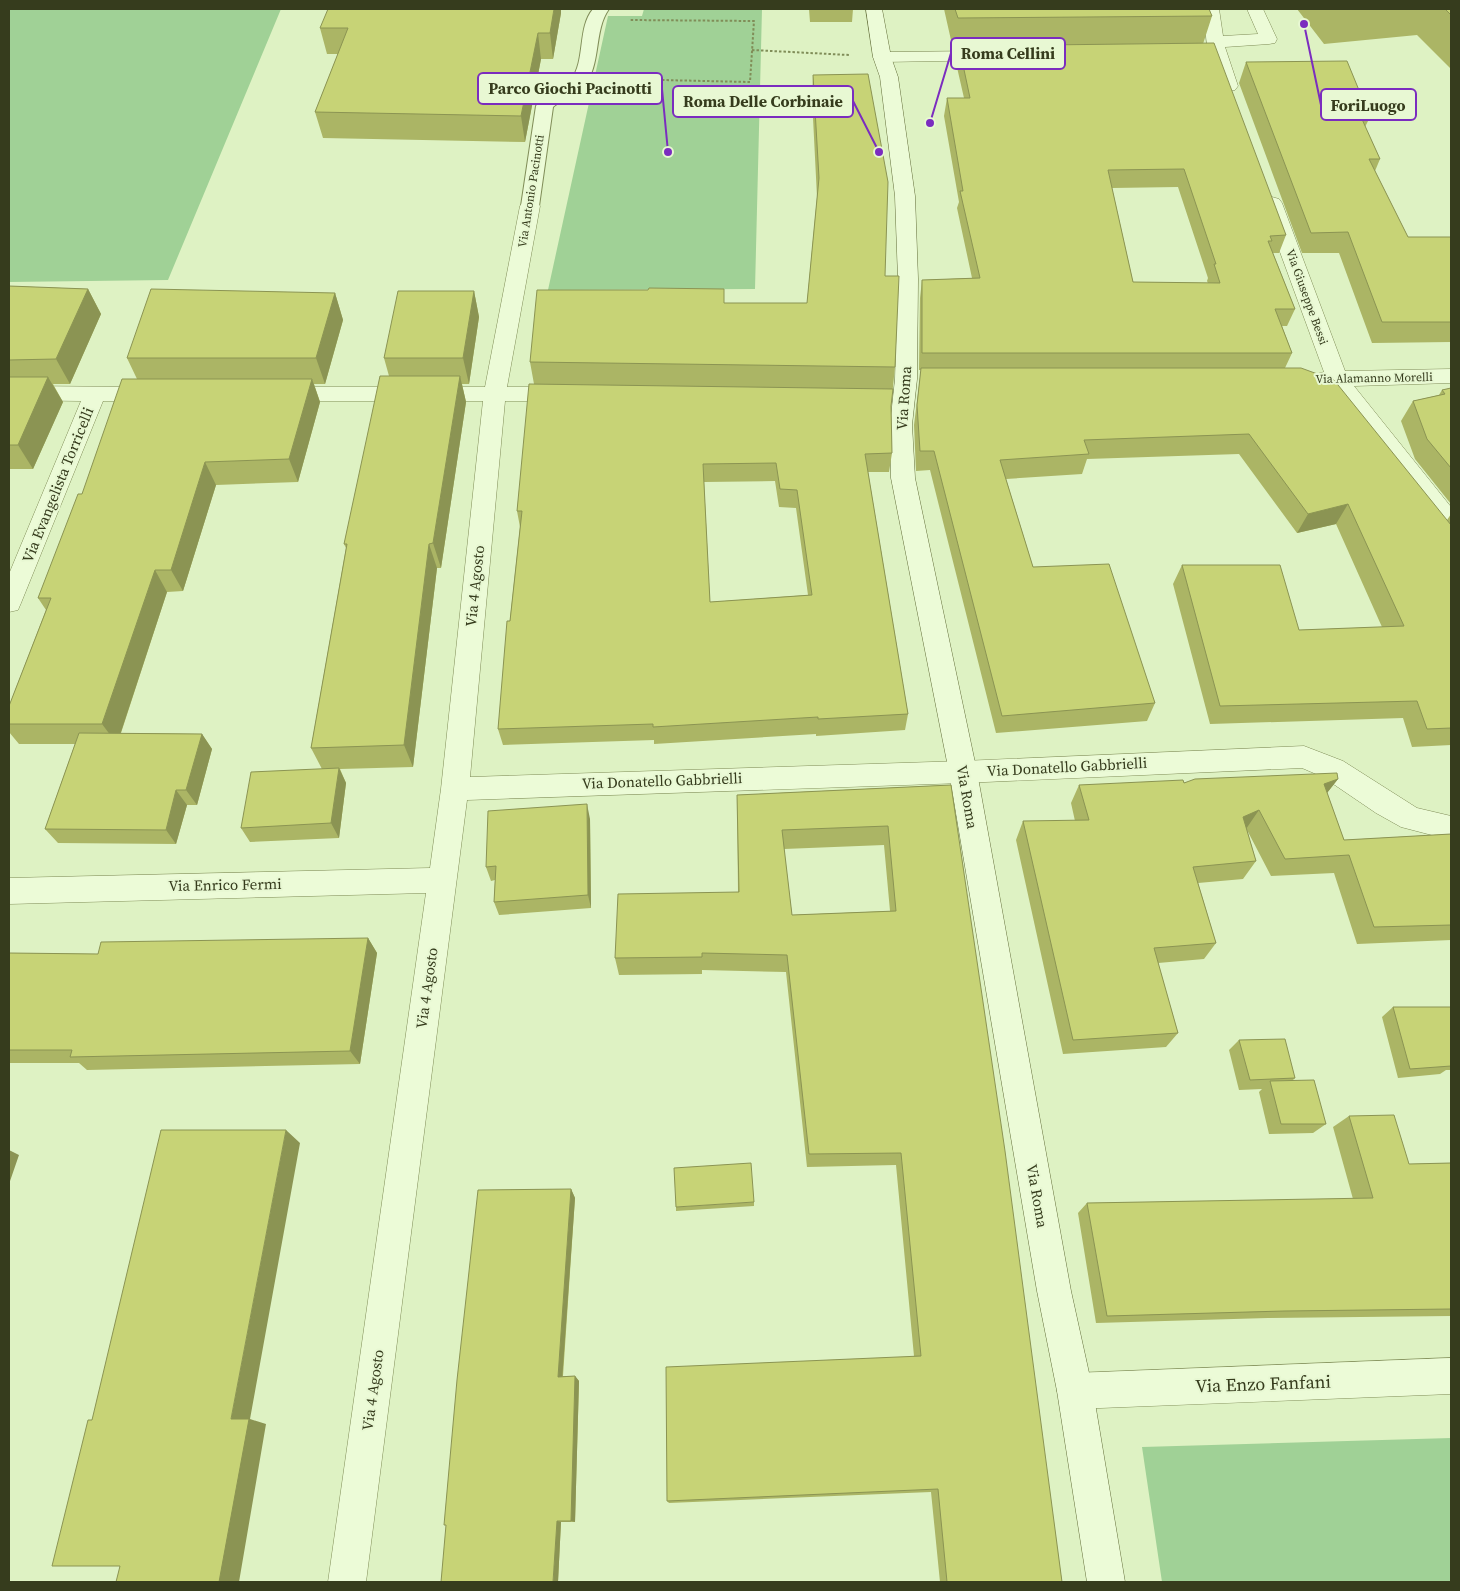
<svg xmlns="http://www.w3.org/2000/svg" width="1460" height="1591" viewBox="0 0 1460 1591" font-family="'Source Serif 4',serif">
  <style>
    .green { fill: #a0d196 }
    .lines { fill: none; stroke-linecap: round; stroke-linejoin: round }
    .pedestrian-casing { stroke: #808d58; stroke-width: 2 }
    .minor-casing { stroke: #808d58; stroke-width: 1 }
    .secondary-casing { stroke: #646f3b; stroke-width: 1 }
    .path { stroke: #808d58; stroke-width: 2; stroke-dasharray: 2.5 2; stroke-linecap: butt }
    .pedestrian { fill: #ecfbd7; fill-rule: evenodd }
    .minor { fill: #ecfbd7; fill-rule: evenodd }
    .secondary { fill: #ecfbd7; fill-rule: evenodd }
    .wall { fill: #abb565; fill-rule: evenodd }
    .shaded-wall { fill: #8b9453 }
    .building { fill: #c7d376; stroke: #8b9453; fill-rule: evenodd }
    .labels { text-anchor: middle; stroke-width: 4; stroke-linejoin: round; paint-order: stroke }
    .far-street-label { font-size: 12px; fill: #363c1d; stroke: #e8f8d3 }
    .street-label { font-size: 15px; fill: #363c1d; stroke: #e8f8d3 }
    .near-street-label { font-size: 18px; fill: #363c1d; stroke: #e8f8d3 }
    .leader { fill: none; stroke: #7b2cbf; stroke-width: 2 }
    .callout-dot { fill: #7b2cbf; stroke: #e8f8d3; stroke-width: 2 }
    .callout { fill: #e8f8d3; stroke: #7b2cbf; stroke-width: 2 }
    .callout-label { font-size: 16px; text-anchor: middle; font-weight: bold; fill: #363c1d }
  </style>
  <rect width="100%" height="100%" fill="#def2c3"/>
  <path class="green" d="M9 9H281L168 280 9 282Z
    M644 9H762L755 289 548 290 608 16H642Z
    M1451 1438V1582H1162L1142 1447Z"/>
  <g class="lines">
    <defs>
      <path id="pedestrian" d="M593 9H609C593 31 602 66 583 87 575 96 562 99 553 107L539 206 537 210 530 212 523 210 521 206 536 106C546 92 563 91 571 80 586 60 577 28 593 9Z"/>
      <path id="minor" d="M1203 9H1219L1223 36 1258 34 1247 9H1263L1277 39 1275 43 1269 44 1225 47 1238 86 1235 90 1229 91 1223 90 1220 86 1208 54Z
        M995 51 1001 52 1004 56 1001 60 882 62 876 61 873 57 876 53 882 52Z
        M1272 197 1279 199 1282 203 1345 371 1451 369V383L1354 386 1451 507V532L1443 529 1331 386 1317 384 1314 379 1317 374 1324 372 1262 203 1265 199Z
        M530 200 537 202 540 206 507 387H564L572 389 575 394 572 399 564 401H505L470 777 963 761 1304 746 1343 761 1417 808 1451 816V840L1401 827 1376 813 1323 777 1302 768 963 783 467 800 366 1582H328L426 893 9 904V878L430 868 441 789 483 401H280L272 399 269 394 272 389 280 387H485L520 206 523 202Z
        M9 386 154 387 162 389 165 394 162 399 154 401H103L21 603 18 610 9 612V574L81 401 9 400Z
        M1451 1358V1394L1075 1409 1062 1404 1057 1391 1062 1378 1075 1373Z"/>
      <path id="secondary" d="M866 9H882L891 57 898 77 915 196 918 279 917 379 912 425 915 478 977 772 1071 1291 1093 1391 1125 1582H1087L1057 1391 1037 1291 949 772 891 478 890 425 895 379 898 279 895 196 880 77 873 57Z"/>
    </defs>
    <use href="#pedestrian" class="pedestrian-casing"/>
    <use href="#minor" class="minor-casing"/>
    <use href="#secondary" class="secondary-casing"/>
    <path class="path" d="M752 50 849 55
      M617 79 750 82 754 21 630 20"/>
    <use href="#pedestrian" class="pedestrian"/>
    <use href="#minor" class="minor"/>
    <use href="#secondary" class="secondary"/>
  </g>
  <path class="wall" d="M809 9H853L852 22H810Z
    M944 9H1209L1212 16 1203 44 1286 235 1279 253H1273L1295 309 1287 326H1282L1292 353 1285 368 1447 520 1451 514V745L1412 747 1403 718 1210 724 1173 584 1182 565 1299 630 1382 627 1336 524 1297 533 1239 454 1087 459 1082 474 1006 479 1033 567 1155 703 1147 721 996 733 930 470 916 471 914 425 921 370H919L920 298 922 280 972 278 957 208 959 202 944 116 947 98H964L956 63 958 49H953ZM1178 187 1208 278 1207 281 1208 283 1133 282 1112 188Z
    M1297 9H1451V69L1417 35 1324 44Z
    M561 13 553 59H541L525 142 323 138 315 112 338 54H327L320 28Z
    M1246 62 1370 117 1365 127 1380 159 1375 171 1408 237H1451V342L1372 343 1339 253H1302L1239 83Z
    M813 75 885 276 895 367 891 406 892 453 889 472H868L908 714 905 730 816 736V734L654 744V740L503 745 498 729 520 527 517 511 534 384 530 362 724 289V303H807L817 197 812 98ZM775 481 779 507 796 508 808 595 710 602 704 482Z
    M9 286 88 289 101 314 70 384H53L63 402 33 469H9Z
    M474 291 479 317 469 384H462L466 402 441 568H437L413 767 340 769 346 783 339 838 250 842 241 828 322 769 311 748 346 548 344 544 389 376 384 358Z
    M335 293 343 320 325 384H314L320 402 298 482 216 485 183 591 167 592 121 733 202 734 212 749 197 805H187L176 844 58 843 45 829 75 744H19L9 732V706L46 610 38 598 82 494 137 379 127 358Z
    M1451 388V504L1415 459 1401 421 1413 401 1439 395 1442 390Z
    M1338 779 1327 793 1344 840 1451 834V940L1357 944 1334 873 1271 876 1247 830 1256 861 1243 879 1198 883 1216 943 1204 959 1158 963 1178 1033 1166 1047 1063 1054 1016 840 1023 821H1075L1071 803 1079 785Z
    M951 785 1062 1582H940L931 1492 669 1503 667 1501 914 1356 896 1165 807 1167 786 972 702 970V974L619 975 615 958 738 892 737 795ZM884 845 890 911 792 915 784 849Z
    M590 819 591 908 499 915 494 902 495 880 491 881 486 867Z
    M368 938 377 953 360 1064 87 1070 79 1063H9V953L98 954Z
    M1393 1007H1451V1070H1446L1440 1074 1398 1078 1382 1017Z
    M1239 1040 1295 1078 1293 1080 1326 1124 1313 1133 1269 1134 1259 1092 1262 1089 1239 1090 1229 1050Z
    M1349 1116 1409 1164 1451 1163V1316L1268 1318 1096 1323 1078 1213 1087 1203 1353 1199 1333 1127Z
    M571 1189 575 1198 563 1376H575L579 1381 575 1522H561L558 1582 478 1190Z
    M754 1202V1206L676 1211V1207Z"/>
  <path class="shaded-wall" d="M554 9H561V13L553 59 550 33Z
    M538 33 541 59 525 142 521 116Z
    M88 289 101 314 70 384 56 359Z
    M474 291 479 317 469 384 463 358Z
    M335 293 343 320 325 384 316 358Z
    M460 376 466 402 441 568 433 543Z
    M48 377 63 402 33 469 18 445Z
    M312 379 320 402 298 482 289 459Z
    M205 462 216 485 183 591 171 570Z
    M1348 504 1336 524 1297 533 1308 514Z
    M429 544 437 568 413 767 404 745Z
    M155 570 167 592 117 744 102 724Z
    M202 734 212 749 197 805 186 790Z
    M339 768 346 783 339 838 331 823Z
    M1338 779 1323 798 1324 784Z
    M176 790 187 805 176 844 166 830Z
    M587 804 590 819 591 908 588 895Z
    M1259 810 1246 829 1243 817Z
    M368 938 377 953 360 1064 350 1051Z
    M286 1130 300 1143 250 1419 266 1424 239 1582H219L231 1419Z
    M9 1150 19 1155 9 1184Z
    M571 1189 575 1198 562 1381 558 1377Z
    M575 1376 579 1381 575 1522 571 1521Z
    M557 1521 561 1522 558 1582H553Z"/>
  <path class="building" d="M328 9H554L550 33H538L521 116 315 112 348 28H320Z
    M955 9H1209L1212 16 958 18Z
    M1445 9H1451V15Z
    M1214 43 1286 235 1270 236 1272 241H1268L1295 309H1275L1292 353H922V280L980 278 960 191H963L947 98H970L959 46ZM1184 169 1216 264H1214L1220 283 1133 282 1108 170Z
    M1347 61 1370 117H1361L1380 159H1369L1408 237H1451V322H1382L1348 232 1311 233 1246 62Z
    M868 74 888 182 885 276H899L895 367 530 362 537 290H648L649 288 724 289V303H807L819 178 813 75Z
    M9 286 88 289 56 359 9 360Z
    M151 289 335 293 316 358H127Z
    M398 291H474L463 358H384Z
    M921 368H1301L1334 380 1451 525V728L1427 729 1417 701 1220 706 1182 565H1280L1299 630 1404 626 1348 504 1308 514 1249 434 1084 440 1089 454 1000 460 1033 567 1109 564 1155 703 1002 716 934 451H920L917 405Z
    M380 376H460L433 543 429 544 404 745 311 748 347 544H344Z
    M9 377H48L18 445H9Z
    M122 379H312L289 459 205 462 171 570H155L102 724H9V706L51 598H38L78 494H82Z
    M529 384 893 389 891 406 892 453 865 454 908 714 818 719V717L653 727V724L498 729 507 621H510L522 511H517ZM776 463 780 489 797 490 812 595 710 602 703 464Z
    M1451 388V468L1427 439 1413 401 1445 394 1442 390Z
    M79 733 202 734 186 790H176L166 830 45 829Z
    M339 768 331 823 241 828 251 772Z
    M1337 773 1338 779 1324 784 1344 840 1451 834V925L1374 927 1349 855 1285 859 1259 810 1243 817 1256 861 1193 867 1216 943 1154 948 1178 1033 1073 1040 1023 821 1089 820 1079 785 1183 780 1184 783 1195 779Z
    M951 785 1005 1151 1062 1582H947L938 1489 667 1501 666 1367 921 1356 901 1153 809 1154 787 955 702 953V957L615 958 618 894 739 892 737 795ZM888 826 896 911 792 915 782 830Z
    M587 804 588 895 494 902 496 866 486 867 488 811Z
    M368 938 350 1051 70 1057 72 1050H9V953L98 954 101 942Z
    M1393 1007H1451V1066L1410 1069Z
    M1285 1039 1295 1078 1250 1080 1239 1040Z
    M1314 1080 1326 1124H1281L1270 1081Z
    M1394 1115 1409 1164 1451 1163V1309L1284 1311 1107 1316 1087 1203 1373 1198 1349 1116Z
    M161 1130H286L231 1419H249L219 1582H116L120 1566H52L88 1420H92Z
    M751 1163 754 1202 676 1207 674 1168Z
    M571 1189 558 1377 575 1376 571 1521H557L553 1582H441L446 1525H444L457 1380 478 1190Z"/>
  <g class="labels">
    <g class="far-street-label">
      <text transform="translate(531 191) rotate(-81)" y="4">Via Antonio Pacinotti</text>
      <text transform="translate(1307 297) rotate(70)" y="4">Via Giuseppe Bessi</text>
      <text transform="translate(1374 378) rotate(-1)" y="4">Via Alamanno Morelli</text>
    </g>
    <g class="street-label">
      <text transform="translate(904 398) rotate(-86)" y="5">Via Roma</text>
      <text transform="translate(58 485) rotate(-68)" y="5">Via Evangelista Torricelli</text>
      <text transform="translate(475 586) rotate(-84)" y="5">Via 4 Agosto</text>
      <text transform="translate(1067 767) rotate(-3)" y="5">Via Donatello Gabbrielli</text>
      <text transform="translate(662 781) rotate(-2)" y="5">Via Donatello Gabbrielli</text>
      <text transform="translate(967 797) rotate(80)" y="5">Via Roma</text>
      <text transform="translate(225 885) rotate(-1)" y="5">Via Enrico Fermi</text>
      <text transform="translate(427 988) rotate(-82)" y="5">Via 4 Agosto</text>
      <text transform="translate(1037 1196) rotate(80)" y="5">Via Roma</text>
      <text transform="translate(373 1390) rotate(-82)" y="5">Via 4 Agosto</text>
    </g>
    <g class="near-street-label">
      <text transform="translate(1263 1384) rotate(-2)" y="6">Via Enzo Fanfani</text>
    </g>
  </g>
  <path class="leader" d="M930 123L951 53M668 152L662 89M879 152L853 101M1304 24L1321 105"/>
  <g class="callout-dot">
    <circle cx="930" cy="123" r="5"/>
    <circle cx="668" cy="152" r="5"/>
    <circle cx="879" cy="152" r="5"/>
    <circle cx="1304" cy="24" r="5"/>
  </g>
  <g class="callout">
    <rect x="951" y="38" width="114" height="31" rx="5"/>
    <rect x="478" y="73" width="184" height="31" rx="5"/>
    <rect x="673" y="86" width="180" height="31" rx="5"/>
    <rect x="1321" y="89" width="95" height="31" rx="5"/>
  </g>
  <g class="callout-label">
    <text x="1008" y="59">Roma Cellini</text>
    <text x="570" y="94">Parco Giochi Pacinotti</text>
    <text x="763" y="107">Roma Delle Corbinaie</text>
    <text x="1368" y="111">ForiLuogo</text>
  </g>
  <rect width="1460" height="1591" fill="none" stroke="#363c1d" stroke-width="20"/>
</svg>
